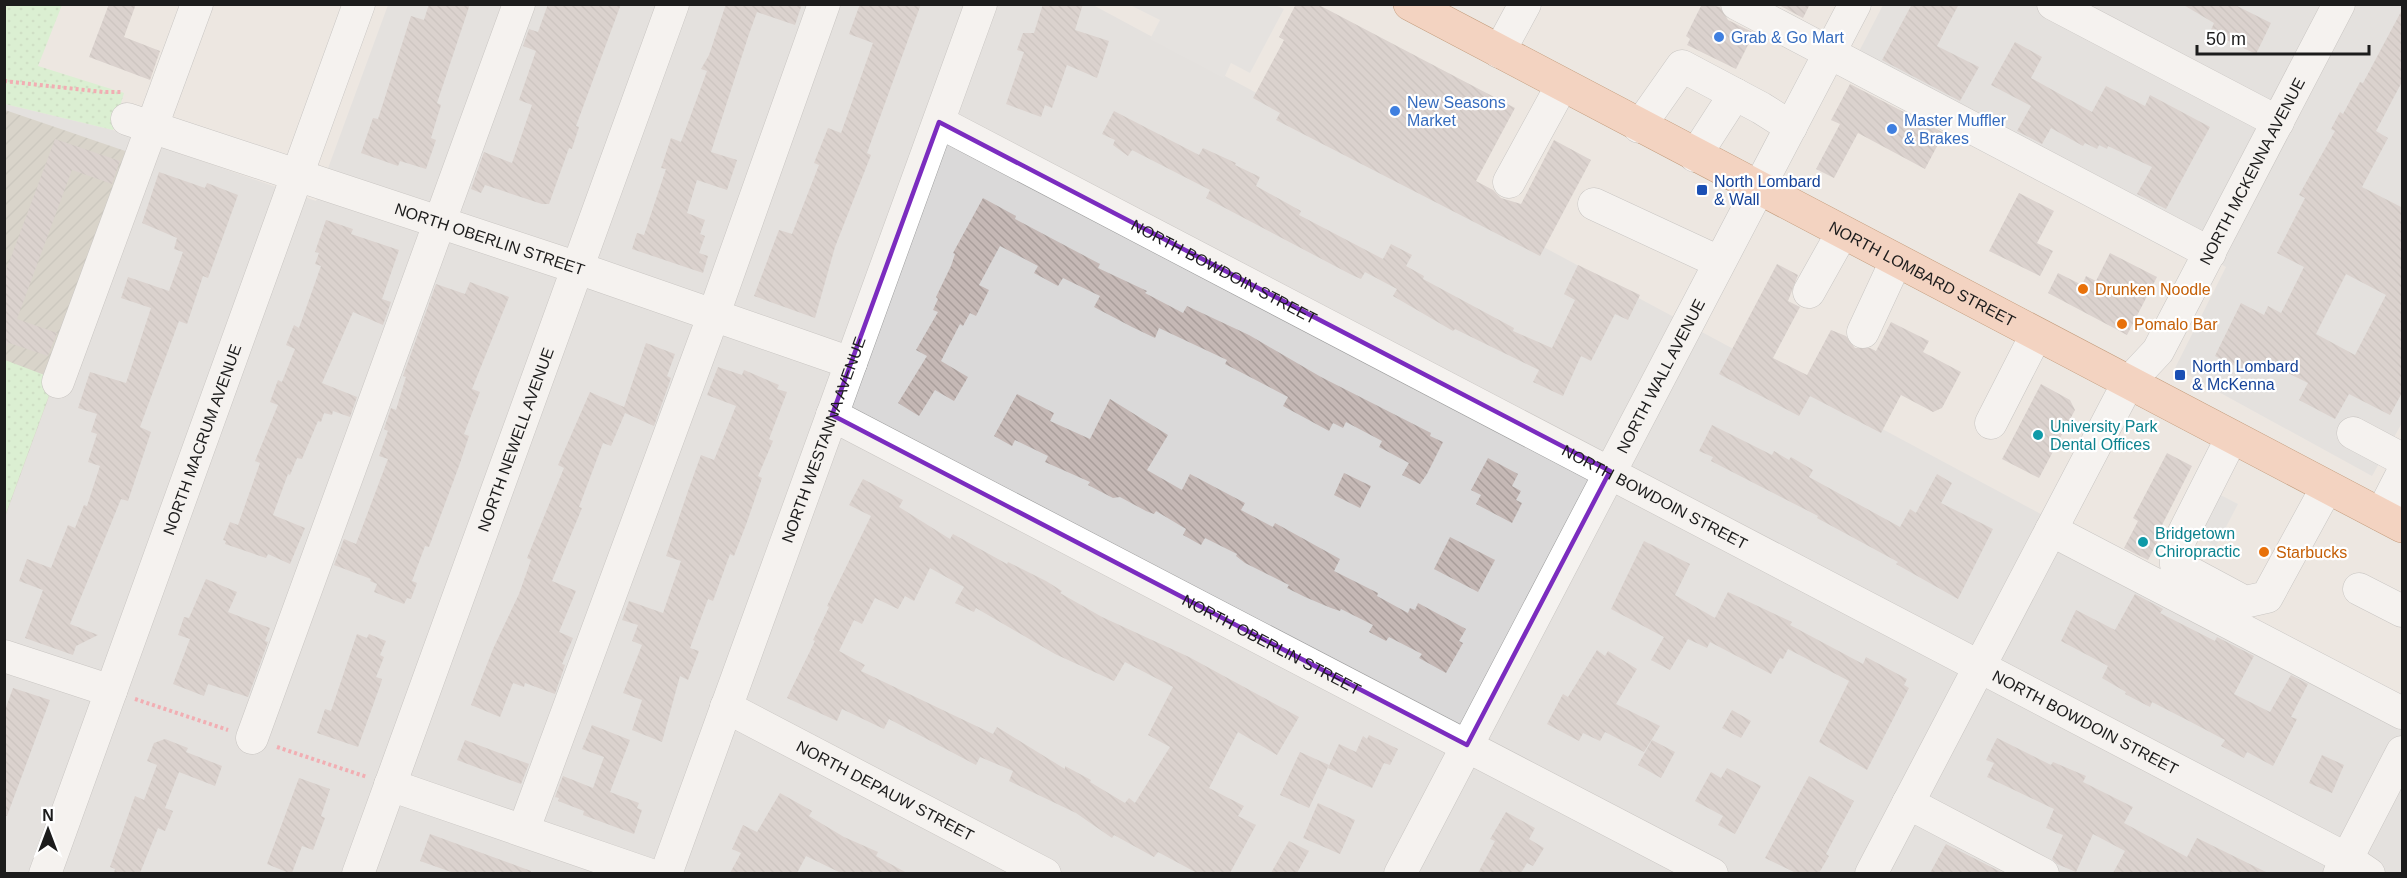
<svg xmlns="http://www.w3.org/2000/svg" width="2407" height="878" viewBox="0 0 2407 878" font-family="Arial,sans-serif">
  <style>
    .residential { fill: #dad9d9 }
    .construction { fill: url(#construction-furrows) }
    .park { fill: url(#park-dots) }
    .parking { fill: #dcdcdc }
    .building { fill: url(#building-back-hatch); fill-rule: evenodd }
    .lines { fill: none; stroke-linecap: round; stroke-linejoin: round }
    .minor-casing { stroke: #9d9d9d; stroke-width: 33 }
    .major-casing { stroke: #914202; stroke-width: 34 }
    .path { stroke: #f7697a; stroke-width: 4; stroke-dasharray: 3 3; stroke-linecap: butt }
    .minor { stroke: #fff; stroke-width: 32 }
    .major { stroke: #fabb9a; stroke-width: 33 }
    .marked { fill: none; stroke: #7b2cbf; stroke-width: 4.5; stroke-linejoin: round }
    .shop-dot { fill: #3f7fe0; stroke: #fff; stroke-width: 2 }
    .transit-dot { fill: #1a4fb4; stroke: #fff; stroke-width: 2 }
    .food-dot { fill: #e8710a; stroke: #fff; stroke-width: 2 }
    .culture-dot { fill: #0f9aa8; stroke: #fff; stroke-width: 2 }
    .labels { text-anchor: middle; stroke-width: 4.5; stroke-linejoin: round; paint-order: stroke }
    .shop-label { font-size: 16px; fill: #366cbe; stroke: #fff; text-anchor: start }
    .street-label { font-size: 16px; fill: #1c1c1c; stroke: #fff }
    .transit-label { font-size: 16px; fill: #164399; stroke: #fff; text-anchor: start }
    .food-label { font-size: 16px; fill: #c56008; stroke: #fff; text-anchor: start }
    .culture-label { font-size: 16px; fill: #0d838f; stroke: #fff; text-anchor: start }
  </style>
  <defs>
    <pattern id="construction-furrows" width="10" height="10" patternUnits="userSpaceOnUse" patternTransform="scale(1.5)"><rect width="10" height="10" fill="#c1bdad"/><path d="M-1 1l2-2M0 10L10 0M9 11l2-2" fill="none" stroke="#a5a294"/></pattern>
    <pattern id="park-dots" width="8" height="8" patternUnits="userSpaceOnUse" patternTransform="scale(1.5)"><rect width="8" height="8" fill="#c6f8be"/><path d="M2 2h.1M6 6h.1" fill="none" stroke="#aad4a3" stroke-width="1.8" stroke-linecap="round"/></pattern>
    <pattern id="building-back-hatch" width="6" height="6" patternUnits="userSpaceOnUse" patternTransform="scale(1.5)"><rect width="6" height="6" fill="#c5b8b5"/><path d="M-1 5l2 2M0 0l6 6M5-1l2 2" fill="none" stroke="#a99e9b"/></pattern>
  </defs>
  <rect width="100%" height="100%" fill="#ede7e1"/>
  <path class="residential" d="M388 5H1093L2402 708V873H5V104L113 130 316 201Z
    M1883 5H2402V423L2372 476 2175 368 2226 267 1851 67Z"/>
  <path class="construction" d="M5 110 137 155 5 517Z"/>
  <path class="park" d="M5 5H62L38 66 124 93 113 130 5 104Z
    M5 360 55 379 5 516Z"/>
  <path class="parking" d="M1275 5 1284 9 1250 73 1231 63 1224 78 1150 39 1160 20 1130 5Z
    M2207 488 2238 504 2216 546 2185 530Z"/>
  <path class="building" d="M109 4H136L124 37 160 51 150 80 89 57Z
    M429 4H470L437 103 441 105 431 138 436 140 426 169 400 161 398 166 361 153 373 118 378 119 411 16 424 20Z
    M548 4H621L576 126 579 127 572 149 569 148 549 204H542L485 185 481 193 471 189 484 152 512 163 532 105 519 100 536 51 523 46 529 29 538 32Z
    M726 4H802L795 25 757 12 749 34 711 152 737 160 727 190 697 180 687 213 705 220 700 234 705 236 699 253 708 256 703 273 632 249 637 233 644 235 666 169 661 168 671 138 681 142 707 71 701 69 709 55Z
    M860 4H921L867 153 871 155 835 247 815 318 754 296 779 230 792 234 819 165 814 163 828 128 841 133 873 43 849 34Z
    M1043 4H1083L1075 30 1109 41 1097 78 1067 65 1052 108 1045 105 1041 117 1006 104 1024 52 1017 50 1023 33H1034Z
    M1296 4H1317L1515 108 1476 181 1493 190 1501 198 1521 204 1554 140 1591 160 1540 256 1276 120 1280 113 1253 98 1284 40 1279 37Z
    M1702 4 1720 7 1728 20 1754 33 1736 69 1687 45 1690 39 1686 36Z
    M1777 4H1810L1803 18Z
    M1912 4H1959L1937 46 1979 67 1960 101 1882 60Z
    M2182 4H2233L2271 23 2256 54 2210 32 2214 23Z
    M2403 8V80L2376 131 2388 138 2362 187 2403 208V391L2390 415 2349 394 2335 419 2299 400 2308 383 2262 360 2251 374 2215 356 2241 303 2264 315 2268 306 2281 313 2304 267 2277 253 2305 198 2299 195 2335 131 2331 129 2340 112 2343 114 2360 82 2363 83ZM2346 274 2386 295 2355 355 2316 334Z
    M2015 42 2042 57 2031 78 2092 112 2106 86 2145 106 2150 95 2210 127 2166 209 2137 194 2152 167 2108 146 2107 149 2099 145 2097 149 2085 143 2083 146 2051 128 2042 144 2017 131 2031 106 1991 85Z
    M1850 84 1944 133 1925 169 1858 133 1834 178 1816 169 1840 124 1831 120Z
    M1114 111 1199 155 1203 148 1236 163 1235 165 1260 177 1256 186 1301 211 1299 215 1383 259 1391 244 1412 255 1406 266 1424 276 1423 279 1514 328 1513 331 1552 348 1575 300 1564 294 1578 265 1640 295 1628 320 1615 314 1591 361 1581 356 1563 396 1533 382 1539 370 1455 329 1453 331 1393 296 1397 289 1365 272 1361 279 1350 274 1206 198 1210 190 1132 150 1128 156 1113 145 1115 140 1102 134Z
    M55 139 120 161 112 184 72 170 17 319 57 333 48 356 9 343 4 348V276Z
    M159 172 205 188 207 183 238 195 208 278 203 276 187 324 179 321 140 427 151 432 128 501 121 499 70 624 98 635 76 646 73 655 25 638 43 590 19 581 27 559 51 568 68 525 75 528 84 505 87 506 100 466 88 462 97 434 91 432 97 414 78 408 90 372 126 383 151 308 121 298 128 277 169 291 183 252 174 249 177 238 142 223Z
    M2019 193 2054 211 2037 243 2053 251 2040 276 1989 251Z
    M983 198 1016 216 1015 219 1100 264 1098 268 1147 291 1145 293 1183 313 1187 306 1249 335 1321 377 1431 433 1430 436 1443 442 1427 474 1420 484 1402 475 1409 463 1379 447 1382 441 1346 422 1343 428 1333 423 1329 431 1283 406 1288 397 1225 364 1227 360 1159 328 1155 338 1132 327 1094 307 1100 296 1063 278 1058 286 1034 273 1038 266 1000 246 979 285 989 290 976 316 970 313 963 326 960 324 941 361 968 377 954 401 935 390 919 416 898 403 927 356 916 350 938 312 933 310 938 299 936 297 951 266 955 254 953 253Z
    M326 220 353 229 351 234 399 250 382 299 391 302 383 325 353 312 322 383 357 397 350 417 333 411 332 415 324 413 321 422 318 421 302 459 297 458 290 475 288 474 273 515 305 528 290 564 268 554 266 558 225 544 226 541 223 540 230 522 238 525 260 463 255 461 278 405 270 402 278 380 282 382 295 349 286 345 294 325 299 328 321 266 315 264 319 253 315 252Z
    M2110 253 2157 277 2127 335 2048 293 2058 273 2082 285 2086 276 2096 281Z
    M1777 264 1798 275 1788 301 1800 307 1773 358 1807 375 1831 330 1846 336 1855 348H1870L1876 351 1891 322 1929 341 1923 352 1961 372 1942 408 1933 412 1901 395 1881 433 1810 396 1799 416 1719 374Z
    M470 282 509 297 472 389 480 392 464 434 469 436 459 466 429 547 425 546 412 581 417 583 411 599 407 598 404 604 374 592 377 584 370 581 371 579 334 565 344 539 356 544 388 459 379 456 388 431 384 429 391 408 396 410 406 377 403 376 436 284 465 294Z
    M646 343 675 354 667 376 671 378 654 426 625 413 611 446 603 443 579 507 582 508 552 581 576 591 559 632 573 638 562 664 565 665 555 694 525 683 524 687 513 683 500 717 471 705 493 649 519 594 531 560 527 558 564 468 558 465 590 392 624 407Z
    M718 367 742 375 744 370 779 385 777 389 787 392 769 439 773 441 758 476 762 478 747 522 734 556 730 554 713 601 708 599 690 648 699 651 688 680 680 676 662 742 632 730 642 700 623 693 642 645 632 641 638 625 622 620 629 601 663 613 681 561 666 556 688 491 701 455 714 460 736 406 707 395Z
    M2041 384 2070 400 2075 410 2039 478 2002 459Z
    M1017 394 1054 413 1050 421 1090 439 1110 399 1168 435 1147 470 1182 490 1190 474 1245 503 1241 510 1273 527 1275 523 1340 559 1334 571 1378 593 1377 596 1408 613 1410 608 1415 610 1418 603 1466 629 1459 641 1463 643 1446 673 1419 658 1422 654 1389 637 1386 641 1369 632 1373 625 1341 609 1340 611 1331 608 1305 597 1287 588 1289 585 1245 563 1236 556 1237 554 1205 538 1201 545 1183 535 1186 529 1156 511 1154 514 1146 511 1120 497 1113 498 1088 485 1090 482 1045 462 1048 456 1015 440 1012 446 994 436Z
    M1712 425 1772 455 1774 451 1789 460 1791 457 1813 470 1809 477 1900 527 1910 509 1916 513 1937 474 1952 483 1941 503 1993 529 1958 599 1896 564 1898 562 1817 518 1818 516 1711 461 1713 457 1699 451Z
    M2167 453 2192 466 2159 531 2162 533 2148 560 2124 548 2138 521 2133 518Z
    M1488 458 1518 474 1512 486 1521 491 1516 500 1522 503 1512 523 1476 504 1481 495 1471 490Z
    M1344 473 1371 486 1360 508 1334 495Z
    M863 479 903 500 899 507 950 539 953 534 1007 564 1008 562 1046 581 1062 591 1060 593 1102 617 1189 657 1299 717 1277 755 1238 732 1209 788 1244 806 1238 816 1256 825 1230 873H1197L1158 852 1154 857 1114 835 1112 838 1076 813 1009 781 1013 771 980 757 976 765 889 719 884 729 842 709 837 721 787 698 815 641 813 640 829 607 827 606 871 516 849 505ZM930 568 964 587 955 603 974 612 976 608 1055 654 1114 681 1125 662 1173 687 1148 735 1170 747 1135 803 1129 798 1125 803 1090 782 1091 780 1065 766V769L997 727 993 734 861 671 865 665 839 651 854 620 862 624 875 598 898 609 905 596 914 601Z
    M1450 537 1495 560 1478 592 1434 569Z
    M1644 541 1690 564 1675 595 1715 618 1728 592 1792 622 1790 625 1863 664 1866 657 1907 679 1904 685 1909 688 1867 770 1819 742 1849 681 1788 649 1783 659 1780 658 1771 674 1710 642 1707 648 1688 639 1670 670 1651 660 1664 637 1611 609Z
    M206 579 237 592 228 612 270 628 265 641 268 642 248 697 208 684 204 696 173 684 190 639 178 635 184 617 189 618Z
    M2135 594 2163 609 2160 613 2215 641 2217 637 2254 656 2234 694 2270 712 2291 675 2308 684 2291 717 2297 719 2273 766 2247 752 2244 758 2221 746 2225 740 2189 721 2152 702 2150 707 2125 694 2126 692 2102 678 2108 666 2061 641 2076 610 2115 630Z
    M357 634 367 638 369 634 386 641 380 655 384 657 376 677 382 679 381 683 358 747 317 733 325 709 331 711Z
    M1597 650 1605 656 1608 651 1637 669 1616 704 1660 726 1644 752 1605 732 1600 741 1583 733 1579 741 1547 724 1563 694 1568 697Z
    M13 688 50 700 7 816H4V713Z
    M1732 710 1751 721 1741 738 1722 728Z
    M592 725 630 740 610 792 639 803 637 808 642 810 634 834 583 815 584 811 558 801 559 798 555 797 563 776 593 788 604 757 582 749Z
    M1369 735 1398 749 1390 765 1384 763 1372 788 1328 768 1339 744 1356 752 1363 736 1367 739Z
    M1997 738 2051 765 2053 762 2086 776 2083 782 2133 807 2124 823 2187 857 2197 838 2268 873H2113L2125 851 2093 834 2076 872 2057 864 2052 859 2063 835 2046 828 2054 809 1987 777 1994 763 1986 760Z
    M165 739 188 748 186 752 222 766 215 786 179 772 165 808 173 811 165 831 158 828 140 873H114L115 869 110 867 135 796 144 800 157 765 147 761 154 743Z
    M465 740 529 764 521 784 457 760Z
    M1652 740 1675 752 1661 778 1638 765Z
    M1300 752 1329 765 1309 808 1280 795Z
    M2322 755 2344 765 2332 793 2309 783Z
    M1727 768 1761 786 1735 834 1718 825 1723 816 1695 801 1711 772 1721 778Z
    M1809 776 1854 801 1826 854 1829 856 1819 873H1796L1765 858Z
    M299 778 330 789 321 816 325 818 313 850 302 846 292 873H289L267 864Z
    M780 793 812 811 809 816 844 837 878 852 876 856 907 873H841L806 856 797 873H730L741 853 732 849 743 825 757 832Z
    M1318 803 1355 820 1340 854 1303 838Z
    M1506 812 1535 828 1529 839 1544 848 1533 866 1527 863 1521 873H1478L1495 841 1490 839Z
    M430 834 531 871V873H454L420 861Z
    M1289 841 1309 851 1297 873H1271Z
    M1946 844 2003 873H1930Z"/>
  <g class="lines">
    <defs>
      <g id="minor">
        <path d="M1737 4 2210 253"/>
        <path d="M2053 4 2278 122"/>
        <path d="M1499 52 1525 4"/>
        <path id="s1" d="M127 119 578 268 851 363"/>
        <path id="s2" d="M939 122 2347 859 2369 874"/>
        <path d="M1639 127 1682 66 1761 108 1791 127"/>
        <path d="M1695 156 1735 94"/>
        <path d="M1509 182 1562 85"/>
        <path d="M1594 204 1719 262"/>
        <path d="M1809 292 1842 233"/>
        <path d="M1863 332 1896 261"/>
        <path d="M58 382 197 4"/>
        <path id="s3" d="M832 415 1712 874"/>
        <path d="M1991 423 2036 335"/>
        <path d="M2353 433 2402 459"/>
        <path d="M2232 437 2175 550 2176 565 2245 602 2267 597 2327 487"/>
        <path d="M2381 515 2402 474"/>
        <path d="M2051 530 2402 713"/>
        <path d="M2359 589 2402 611"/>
        <path d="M4 656 111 691"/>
        <path id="s4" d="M726 707 1045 874"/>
        <path d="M252 738 519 4"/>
        <path d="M390 785 648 874"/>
        <path d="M1908 803 2043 874"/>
        <path d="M524 829 714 314 824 4"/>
        <path id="s5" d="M45 874 359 4"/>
        <path id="s6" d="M358 874 673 4"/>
        <path id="s7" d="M666 874 981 4"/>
        <path id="s8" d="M1400 874 1855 4"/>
        <path id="s9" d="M1871 874 2128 383 2158 351 2339 4"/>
        <path d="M2339 874 2402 752"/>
      </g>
      <g id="major">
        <path id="s10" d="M1410 4 2402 526"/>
      </g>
    </defs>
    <use href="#minor" class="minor-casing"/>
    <use href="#major" class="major-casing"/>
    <path class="path" d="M4 81 103 92H121
      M135 699 228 730
      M277 747 367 777"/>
    <use href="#minor" class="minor"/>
    <use href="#major" class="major"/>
  </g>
  <path d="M0 0H2407V878H0ZM939 122 1610 471 1467 745 832 415Z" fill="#ede7e1" fill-opacity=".55" fill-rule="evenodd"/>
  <path class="marked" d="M939 122 1610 471 1467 745 832 415Z"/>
  <g class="shop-dot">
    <circle cx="1719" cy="37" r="6"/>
    <circle cx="1395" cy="111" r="6"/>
    <circle cx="1892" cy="129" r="6"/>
  </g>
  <g class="transit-dot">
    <rect x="1696" y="184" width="12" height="12" rx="3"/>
    <rect x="2174" y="369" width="12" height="12" rx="3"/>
  </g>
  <g class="food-dot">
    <circle cx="2083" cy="289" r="6"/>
    <circle cx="2122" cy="324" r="6"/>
    <circle cx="2264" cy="552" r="6"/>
  </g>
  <g class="culture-dot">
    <circle cx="2038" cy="435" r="6"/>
    <circle cx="2143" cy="542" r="6"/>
  </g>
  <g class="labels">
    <g class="shop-label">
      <text x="1731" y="43">Grab &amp; Go Mart</text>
      <text x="1407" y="108">New Seasons<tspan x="1407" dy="18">Market</tspan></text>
      <text x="1904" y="126">Master Muffler<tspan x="1904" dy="18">&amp; Brakes</tspan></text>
    </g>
    <g class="street-label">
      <text dy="6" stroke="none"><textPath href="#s9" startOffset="801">NORTH MCKENNA AVENUE</textPath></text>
      <text dy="6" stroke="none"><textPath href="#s1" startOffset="382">NORTH OBERLIN STREET</textPath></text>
      <text dy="6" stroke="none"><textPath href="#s2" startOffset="322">NORTH BOWDOIN STREET</textPath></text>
      <text dy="6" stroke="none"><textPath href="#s10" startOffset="579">NORTH LOMBARD STREET</textPath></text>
      <text dy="6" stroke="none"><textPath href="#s8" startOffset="562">NORTH WALL AVENUE</textPath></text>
      <text dy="6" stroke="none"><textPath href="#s5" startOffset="462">NORTH MACRUM AVENUE</textPath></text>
      <text dy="6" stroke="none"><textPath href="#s6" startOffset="462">NORTH NEWELL AVENUE</textPath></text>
      <text dy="6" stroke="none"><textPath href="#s7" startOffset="462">NORTH WESTANNA AVENUE</textPath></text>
      <text dy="6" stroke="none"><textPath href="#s2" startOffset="808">NORTH BOWDOIN STREET</textPath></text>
      <text dy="6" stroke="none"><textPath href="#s3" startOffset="496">NORTH OBERLIN STREET</textPath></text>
      <text dy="6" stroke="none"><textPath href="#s2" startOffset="1294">NORTH BOWDOIN STREET</textPath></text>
      <text dy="6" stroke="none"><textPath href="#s4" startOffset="180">NORTH DEPAUW STREET</textPath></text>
    </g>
    <g class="transit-label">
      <text x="1714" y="187">North Lombard<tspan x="1714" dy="18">&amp; Wall</tspan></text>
      <text x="2192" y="372">North Lombard<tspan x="2192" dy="18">&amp; McKenna</tspan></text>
    </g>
    <g class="food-label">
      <text x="2095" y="295">Drunken Noodle</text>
      <text x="2134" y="330">Pomalo Bar</text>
      <text x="2276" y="558">Starbucks</text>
    </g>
    <g class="culture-label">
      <text x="2050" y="432">University Park<tspan x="2050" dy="18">Dental Offices</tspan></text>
      <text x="2155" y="539">Bridgetown<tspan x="2155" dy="18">Chiropractic</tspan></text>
    </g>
  </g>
  <rect width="2407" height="878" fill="none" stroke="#1c1c1c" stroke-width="12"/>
  <g transform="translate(48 830)" stroke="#ffffff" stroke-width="4.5" paint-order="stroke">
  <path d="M0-4.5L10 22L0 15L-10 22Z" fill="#1c1c1c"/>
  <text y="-9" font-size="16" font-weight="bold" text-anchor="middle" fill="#1c1c1c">N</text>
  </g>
  <path d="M2197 45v9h172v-9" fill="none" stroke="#1c1c1c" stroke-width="3"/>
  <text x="2206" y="45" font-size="18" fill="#1c1c1c" stroke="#ffffff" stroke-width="4.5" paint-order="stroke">50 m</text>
</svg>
